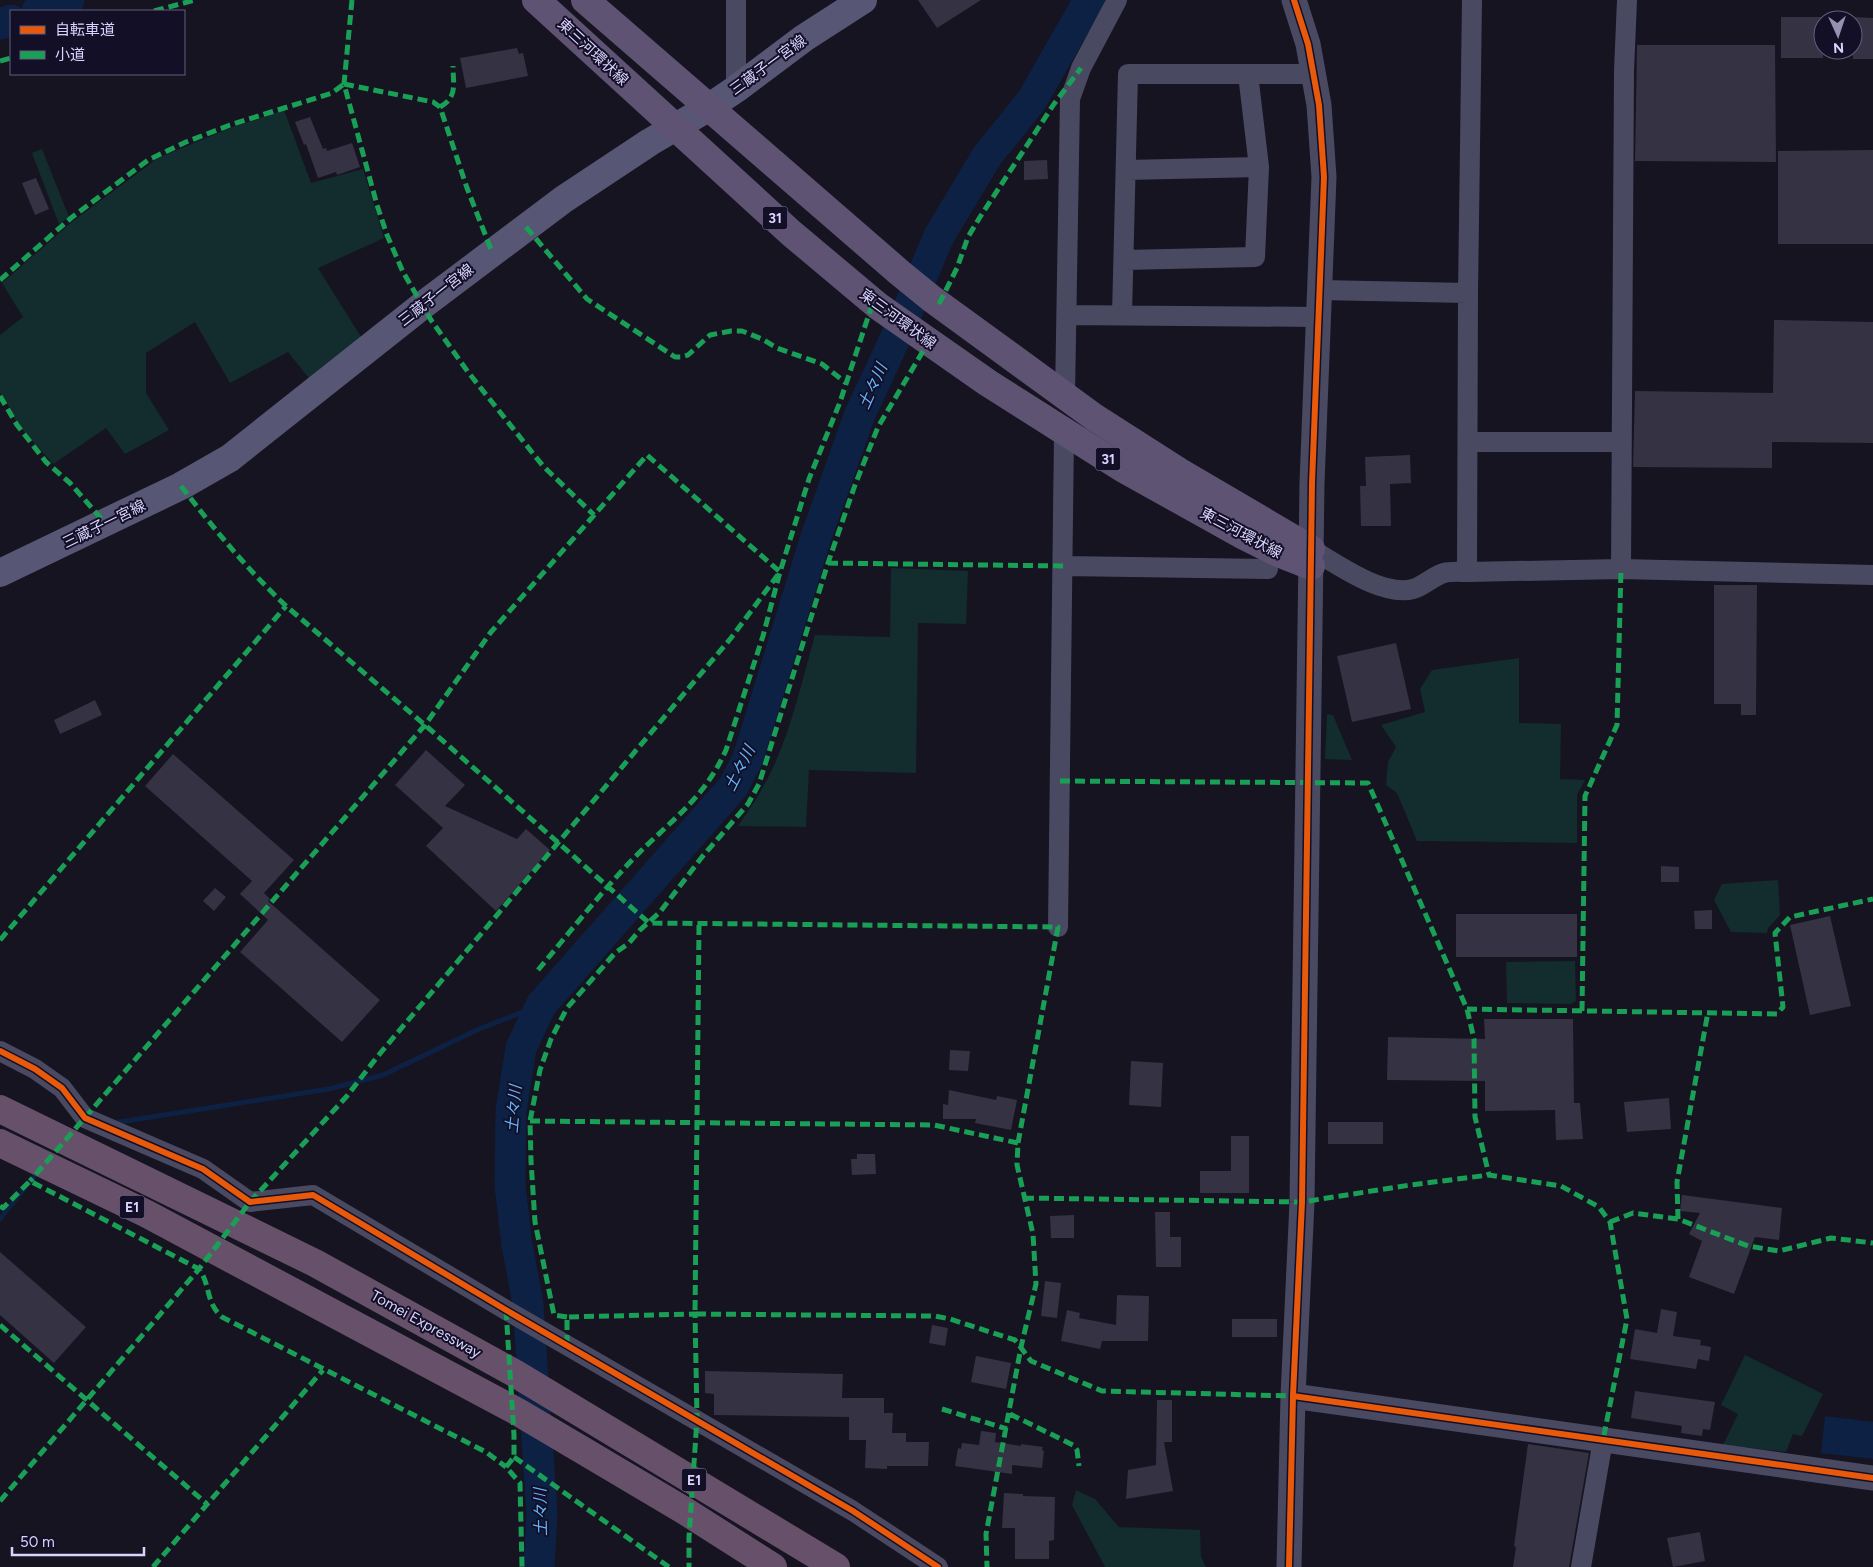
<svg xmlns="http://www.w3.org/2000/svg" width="1873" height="1567" viewBox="0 0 1873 1567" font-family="Figtree,'Noto Sans JP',sans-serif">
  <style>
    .green { fill: #132c2d }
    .water { fill: #0d2144 }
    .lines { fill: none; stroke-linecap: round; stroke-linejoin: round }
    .stream { stroke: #0d2144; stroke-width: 5 }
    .river { stroke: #0d2144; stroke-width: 31 }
    .building { fill: #343243 }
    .minor { stroke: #4a4962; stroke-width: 20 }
    .tertiary { stroke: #4a4962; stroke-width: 25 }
    .secondary { stroke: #575674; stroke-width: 28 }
    .primary { stroke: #5e5373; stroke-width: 28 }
    .motorway { stroke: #67516a; stroke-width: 28 }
    .quiet { stroke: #1a9f57; stroke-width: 5; stroke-dasharray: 10 5; stroke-linecap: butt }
    .cycleway-casing { stroke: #130f26; stroke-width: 9 }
    .cycleway { stroke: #e8590c; stroke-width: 6 }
    .labels { text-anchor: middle; stroke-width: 4; stroke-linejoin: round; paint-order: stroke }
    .shield { fill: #130f26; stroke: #9e99be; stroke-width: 1 }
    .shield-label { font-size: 14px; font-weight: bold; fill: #d9d4ff }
    .street-label { font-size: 15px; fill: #d9d4ff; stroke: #130f26 }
    .water-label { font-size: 16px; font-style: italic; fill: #62b6ff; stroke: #130f26 }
  </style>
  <rect width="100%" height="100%" fill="#161421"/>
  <path class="green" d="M284 110 311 183 363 169 384 238 318 268 363 340 311 381 288 352 230 383 195 322 146 353V393L169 430 125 454 106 428 53 464 18 425 8 405 0 393V335L23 317 2 283 73 221 158 158 230 128Z
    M42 149 69 217 59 224 32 153Z
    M891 568 968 571 966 624 918 623 916 773 809 770 806 827 738 826C745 815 753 805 759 794 788 746 800 688 815 635L890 637Z
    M1519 658V723L1561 724 1560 779 1585 780 1577 795V843L1417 841 1397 793 1386 785 1388 762 1396 747 1381 725 1425 712 1420 689 1432 670Z
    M1327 714 1333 715 1352 760 1325 759Z
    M1778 880 1780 915 1768 928 1767 933 1731 932 1714 900 1722 884Z
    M1575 961 1576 1001 1571 1004 1507 1003 1506 962Z
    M1745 1355 1823 1394 1802 1436 1793 1434 1786 1452 1723 1445 1738 1414 1721 1405Z
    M1076 1490 1095 1499 1119 1527 1200 1530 1201 1557 1206 1567H1105L1072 1505Z"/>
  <path class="water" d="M1825 1416 1873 1422V1459L1821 1453Z"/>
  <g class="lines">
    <path class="stream" d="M113 1123 329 1089 383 1075 479 1029 541 1005
      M0 1219 39 1170"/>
    <path class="river" d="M37 11 69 0
      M0 24 11 20
      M539 1567 542 1514 528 1304 517 1245 510 1186 511 1111 521 1048 541 1005 733 787 747 760 753 742 816 537 860 414 901 326 939 236 987 156 1032 100 1089 0"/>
  </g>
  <path class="building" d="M918 0H981L937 28Z
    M1781 17H1823V58H1781Z
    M1853 17 1873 18V59H1853Z
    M1637 45H1775L1776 162 1635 161Z
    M517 48 519 54 523 53 528 76 466 88 460 58Z
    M310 117 323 149 326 148 327 151 352 143 360 167 337 175 336 172 318 178 306 144 304 145 295 122Z
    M1873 150V244H1778V151Z
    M1047 160 1048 179 1024 180V161Z
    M36 178 49 209 35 215 22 183Z
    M1774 320 1873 322V443L1772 442V468L1633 467 1635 391 1773 393Z
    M1410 455 1411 483 1390 484 1391 526H1361L1360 486H1366L1365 457Z
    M1714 585H1757L1756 715H1741V704H1714Z
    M1396 643 1411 709 1352 722 1337 656Z
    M95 700 102 715 60 734 54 720Z
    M426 750 465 785 445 806 517 839 526 829 550 850 496 911 426 846 443 828 395 785Z
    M173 754 294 860 264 893 270 899 268 901 380 1000 342 1042 240 952 268 920 240 894 252 881 145 786Z
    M1661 866 1679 867V882H1661Z
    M215 888 226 897 214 911 203 901Z
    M1712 910V929H1695L1694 911Z
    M1456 914H1577V957H1456Z
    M1830 916 1851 1006 1810 1015 1790 925Z
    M1484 1019H1573L1574 1103H1580L1583 1139 1556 1140 1555 1110 1485 1111V1081L1387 1080 1388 1037 1485 1039Z
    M950 1050 970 1051 968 1071 949 1070Z
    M1131 1061 1163 1063 1161 1107 1129 1105Z
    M949 1090 996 1100 997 1096 1017 1100 1011 1130 975 1123 976 1119H943V1104L948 1105Z
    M1669 1098 1671 1129 1627 1132 1624 1102Z
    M1328 1122H1383V1144H1328Z
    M1231 1136H1249V1193H1200V1171H1231Z
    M857 1154H875L876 1174 852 1175 851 1159H857Z
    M1682 1195 1782 1208 1779 1240 1755 1237 1734 1294 1689 1277 1702 1241 1689 1234 1700 1213 1680 1211Z
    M1155 1212H1170V1237H1181V1267H1156Z
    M1074 1215V1238H1051L1050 1216Z
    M0 1252 86 1327 54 1363 0 1315Z
    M1045 1281 1061 1283 1057 1318 1041 1316Z
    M1117 1295 1149 1296 1148 1341H1102L1100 1349 1061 1341 1067 1310 1080 1313 1079 1318 1116 1325Z
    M1661 1309 1677 1312 1673 1336 1701 1340 1700 1345 1711 1347 1709 1361 1698 1359 1696 1369 1630 1359 1635 1329 1657 1333Z
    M1232 1319H1277V1337H1232Z
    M932 1325 948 1328 945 1346 929 1343Z
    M976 1356 1011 1363 1006 1389 971 1382Z
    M705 1371 843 1374 842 1398H884V1413H893L892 1433H906V1442H929L928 1466H887V1469L865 1468 866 1440H849V1417L714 1415V1394L705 1393Z
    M1635 1391 1715 1402 1710 1430 1703 1429 1702 1436 1681 1433 1682 1426 1631 1418Z
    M1157 1400H1172V1442H1164L1173 1491 1126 1499 1128 1470 1156 1465Z
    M981 1431 996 1433 995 1442 1021 1446V1444L1043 1447 1042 1450 1044 1451 1042 1468 1012 1465V1474L955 1466 958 1448 961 1449 962 1443 979 1445Z
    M1528 1444 1589 1453 1569 1567H1513L1516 1547 1514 1546Z
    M1004 1493 1023 1494V1496L1055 1497 1054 1540 1049 1541V1559H1015V1528H1002Z
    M1700 1532 1705 1561 1673 1567 1667 1538Z"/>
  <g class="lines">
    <path class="minor" d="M736 0V89
      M1126 170 1259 167
      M1124 260 1255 257 1259 167 1248 74
      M1320 290 1468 293
      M1067 315 1318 317
      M1122 315 1128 74H1313
      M1065 396 1070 99 1081 68 1117 0
      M1468 442H1621
      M1311 549C1337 564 1382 597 1413 589 1424 586 1433 576 1444 573 1451 571 1460 572 1467 572L1621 569 1873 575
      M1063 566 1268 569
      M1621 569 1624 71 1627 0
      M1467 572 1468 293 1472 0
      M1058 927 1064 433
      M0 1051 35 1069 62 1088 85 1118 203 1169 250 1202 313 1195 506 1310 853 1511 938 1567
      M1581 1567 1603 1440"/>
    <path class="tertiary" d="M1293 1396 1873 1478
      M1289 1567 1293 1396 1302 1202 1312 483 1324 177 1319 105 1308 44 1294 0"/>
    <path class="secondary" d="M0 573 181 486 230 458 423 305 564 199 650 142 708 108 736 89 804 38 863 0"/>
    <path class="primary" d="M536 0 791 233 878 306 988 383 1122 468 1244 536 1278 553 1311 566
      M585 0 900 273 932 299 1094 417 1180 472 1311 549"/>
    <path class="motorway" d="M0 1109 315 1263 516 1374 836 1567
      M0 1143 147 1214 518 1412 685 1511 773 1567"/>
    <path class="quiet" d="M352 0 344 84 377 205 387 235 403 272 431 320 468 372 543 466 594 515
      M154 11 195 0
      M0 61 11 58
      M344 84 433 102 440 107 467 188 492 252
      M440 107C458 97 453 84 453 66
      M526 227 587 299 675 357H681L688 355 710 335 731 331H742L762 339 777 348 822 364 846 383
      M0 280 71 218 148 160 186 142 230 125 332 93 344 84
      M939 304 957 268 968 237 980 217 1054 104 1081 68
      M0 396 17 425 46 462 70 483 105 523
      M181 486C215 530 246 568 286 606L425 725 649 923 1058 927 1018 1143 1017 1165 1033 1234 1036 1284 1021 1347 986 1534 987 1567
      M828 563 1063 566
      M1060 781 1368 783 1467 1009 1474 1039 1475 1117 1489 1175
      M699 925 695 1314 935 1316 950 1319 1015 1340 1031 1361 1102 1391 1293 1396
      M0 940 286 606
      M538 970C570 932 601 892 635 857 671 820 704 799 726 750L763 636 780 572 809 479 840 402 873 302
      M1467 1009 1777 1014 1783 1007 1775 933 1790 917 1873 899
      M1582 1011 1585 796 1617 725 1621 569
      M530 1121 934 1125 1018 1143
      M1024 1198 1302 1202 1410 1185 1489 1175 1561 1186 1599 1207 1610 1222 1627 1319 1603 1440
      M0 1206 3 1208 30 1181 199 1269C211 1285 205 1302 222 1317L486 1452 506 1467
      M1678 1219 1677 1182 1708 1012
      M1610 1222 1633 1213 1678 1219 1748 1246 1779 1251 1831 1238 1873 1243
      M506 1310 514 1435V1457L506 1467 520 1483 522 1567
      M567 1317 554 1315 535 1222 531 1161 530 1121 540 1070 551 1039 567 1008 615 953 629 943 640 930 660 912 702 857 748 804 759 784 828 563 855 485 878 427 929 341
      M0 1325 207 1504
      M567 1345V1317L695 1314 697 1419 689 1537V1567
      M942 1409 1007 1429
      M1010 1414 1073 1445 1077 1450 1079 1466
      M514 1457 669 1567
      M0 1501 199 1269 250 1202 347 1096 377 1057 731 638 780 572 647 455 491 632 425 725 30 1181
      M153 1567 323 1370"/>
    <defs>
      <path id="cycleway" d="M0 1051 35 1069 62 1088 85 1118 203 1169 250 1202 313 1195 506 1310 853 1511 938 1567
        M1293 1396 1873 1478
        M1289 1567 1293 1396 1302 1202 1312 483 1324 177 1319 105 1308 44 1294 0"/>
    </defs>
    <use href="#cycleway" class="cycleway-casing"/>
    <use href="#cycleway" class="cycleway"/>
  </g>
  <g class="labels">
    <g class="shield">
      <rect x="762.5" y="206.5" width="25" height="23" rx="4"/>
      <rect x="1095.5" y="447.5" width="25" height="23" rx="4"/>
      <rect x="119.5" y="1195.5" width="25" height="23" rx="4"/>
      <rect x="681.5" y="1468.5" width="25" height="23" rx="4"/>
    </g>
    <g class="shield-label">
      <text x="775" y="223">31</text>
      <text x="1108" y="464">31</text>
      <text x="132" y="1212">E1</text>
      <text x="694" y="1485">E1</text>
    </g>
    <g class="street-label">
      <text transform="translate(593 52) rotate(43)" y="5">東三河環状線</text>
      <text transform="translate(768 65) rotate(-36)" y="5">三蔵子一宮線</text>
      <text transform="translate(436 295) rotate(-38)" y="5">三蔵子一宮線</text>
      <text transform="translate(898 319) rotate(36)" y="5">東三河環状線</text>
      <text transform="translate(104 524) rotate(-26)" y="5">三蔵子一宮線</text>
      <text transform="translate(1241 533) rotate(28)" y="5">東三河環状線</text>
      <text transform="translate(426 1324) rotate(29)" y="5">Tomei Expressway</text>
    </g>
    <g class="water-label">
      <text transform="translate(872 386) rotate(-66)" y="6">土々川</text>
      <text transform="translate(739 768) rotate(-63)" y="6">土々川</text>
      <text transform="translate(513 1109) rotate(-85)" y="6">土々川</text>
      <text transform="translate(540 1512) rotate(-91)" y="6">土々川</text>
    </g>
  </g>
  <rect x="10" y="10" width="175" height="65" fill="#130f26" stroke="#625e7d"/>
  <rect x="20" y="26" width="25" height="8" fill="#e8590c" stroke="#625e7d"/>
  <text x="55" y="35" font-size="15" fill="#d9d4ff">自転車道</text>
  <rect x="20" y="51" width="25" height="8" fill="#1a9f57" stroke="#625e7d"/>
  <text x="55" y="60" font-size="15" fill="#d9d4ff">小道</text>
  <g transform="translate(1838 35) rotate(177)"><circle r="24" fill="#130f26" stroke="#625e7d"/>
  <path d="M0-4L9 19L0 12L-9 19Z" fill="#9591b1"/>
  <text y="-8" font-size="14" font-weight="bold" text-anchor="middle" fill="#d9d4ff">N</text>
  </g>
  <path d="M12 1547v8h132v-8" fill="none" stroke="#d9d4ff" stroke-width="2.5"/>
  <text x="20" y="1547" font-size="15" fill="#d9d4ff" stroke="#130f26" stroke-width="4" paint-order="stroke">50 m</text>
</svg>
